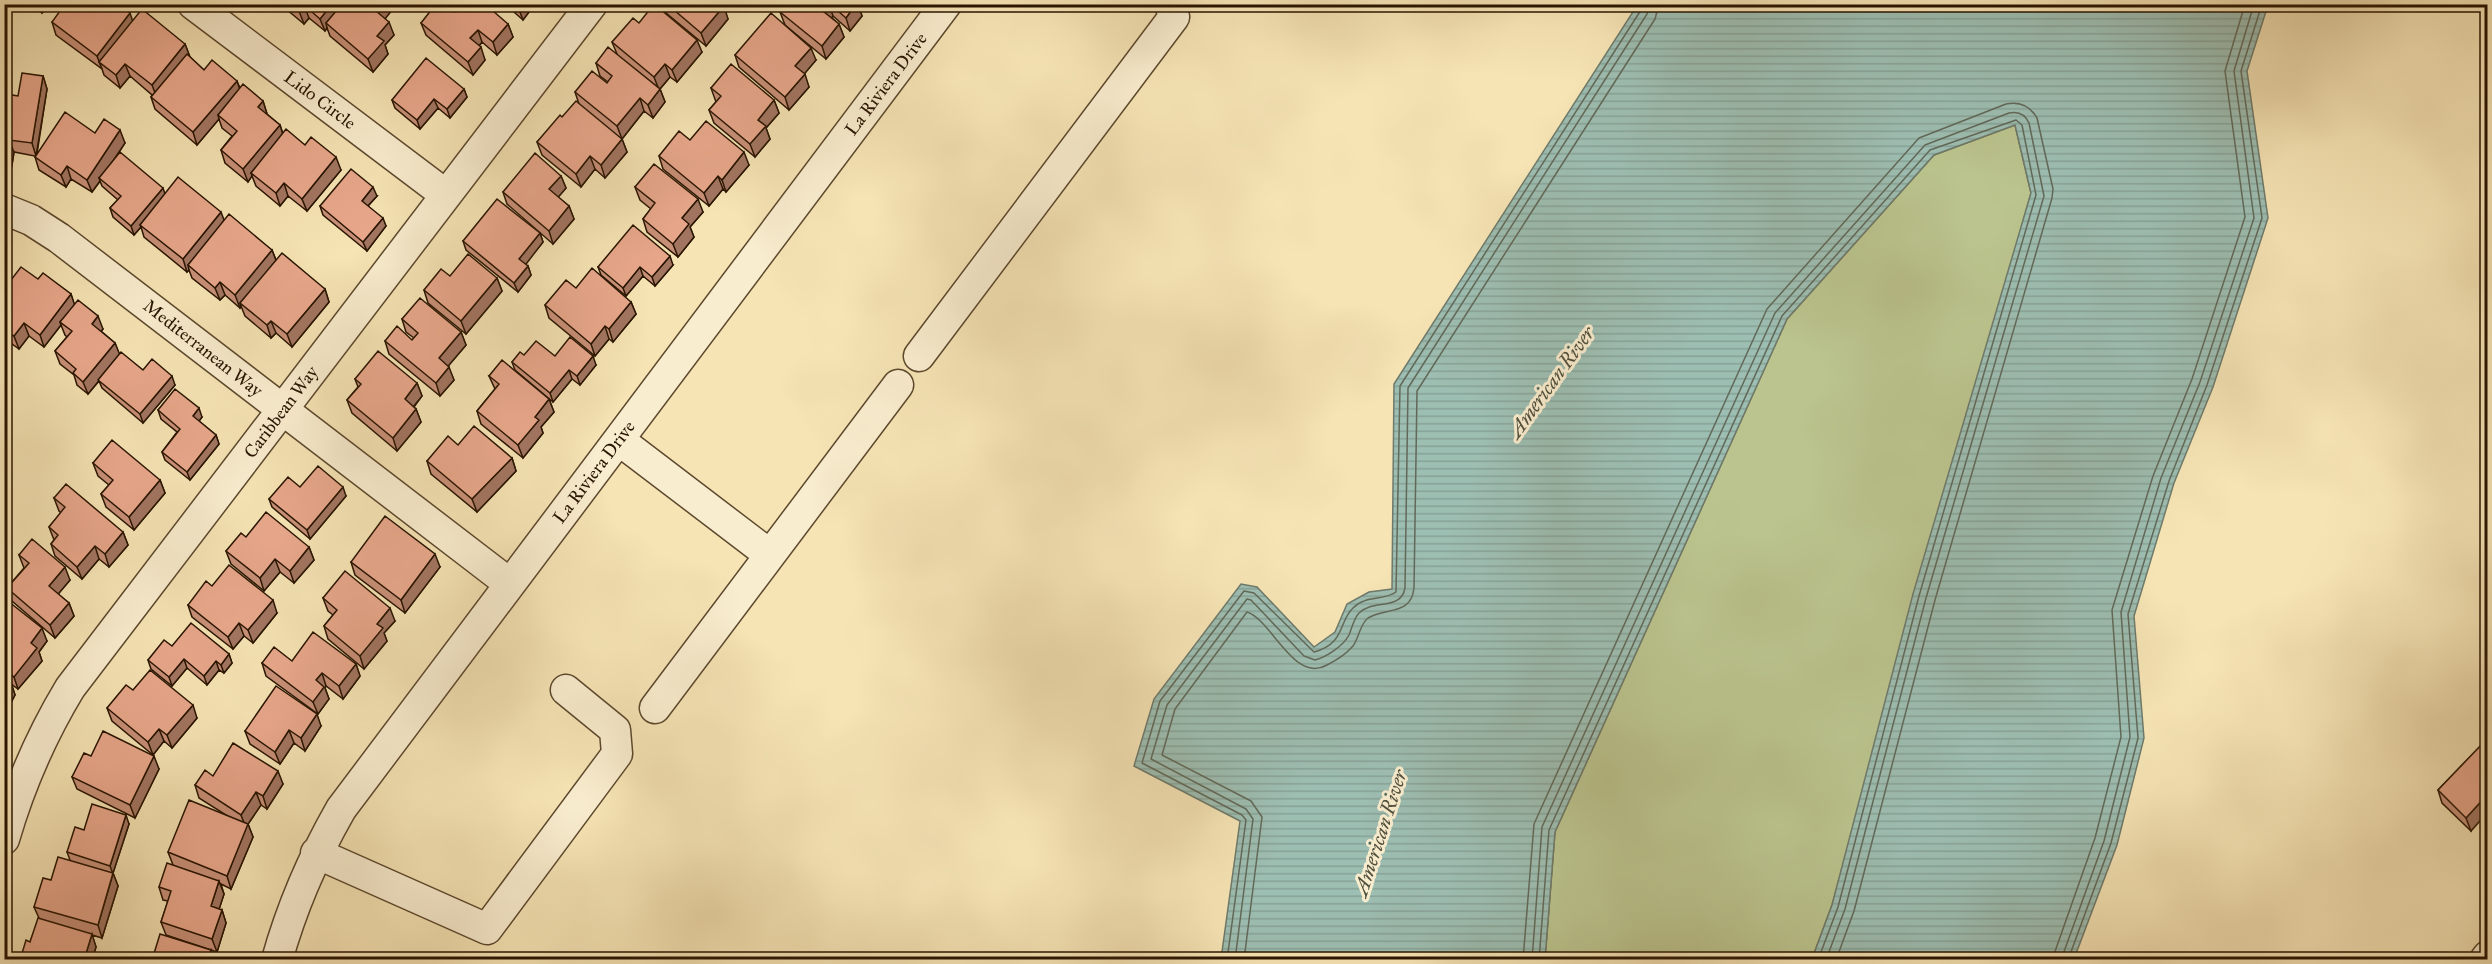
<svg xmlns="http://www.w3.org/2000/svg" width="2492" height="964" viewBox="0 0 2492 964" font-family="'IM FELL Great Primer',serif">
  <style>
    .green { fill: #bbc48e; stroke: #726c47; stroke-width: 1.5 }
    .water { fill: url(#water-rules); stroke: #6e7a6b; stroke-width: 1.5 }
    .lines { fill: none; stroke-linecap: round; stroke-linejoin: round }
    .shore { stroke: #626959; stroke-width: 1.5 }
    .minor-casing { stroke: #5c482d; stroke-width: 33 }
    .minor { stroke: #f9edcf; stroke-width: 30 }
    .wall { fill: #c89078; stroke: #281400; stroke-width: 1.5 }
    .shaded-wall { fill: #a27561; stroke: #281400; stroke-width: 1.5 }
    .building { fill: #e8a78b; stroke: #281400; stroke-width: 1.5 }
    .labels { text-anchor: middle; stroke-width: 6; stroke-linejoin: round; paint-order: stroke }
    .street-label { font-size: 18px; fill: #281400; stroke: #f9edcf }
    .water-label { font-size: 20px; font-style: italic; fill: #51503e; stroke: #f9edcf }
  </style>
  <defs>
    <pattern id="water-rules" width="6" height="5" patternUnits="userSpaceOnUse" patternTransform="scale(1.5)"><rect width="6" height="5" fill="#9dbeb2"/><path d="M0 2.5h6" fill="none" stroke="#87a297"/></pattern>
  </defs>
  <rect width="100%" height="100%" fill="#f6e4b5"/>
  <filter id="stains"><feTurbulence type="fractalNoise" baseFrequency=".00333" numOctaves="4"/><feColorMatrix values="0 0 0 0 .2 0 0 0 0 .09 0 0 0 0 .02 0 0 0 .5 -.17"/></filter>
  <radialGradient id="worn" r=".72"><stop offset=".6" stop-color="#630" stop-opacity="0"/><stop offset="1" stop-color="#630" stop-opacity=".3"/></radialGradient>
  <path class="green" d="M2015 125 2031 193 1832 905 1812 959 1545 960 1555 832 1787 319 1934 155Z"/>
  <path class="water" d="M1638 4 2268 5 2247 71 2268 218 2213 387 2174 483 2134 616 2144 738 2117 845 2074 959H1812L1832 905 1913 594 2031 193 2015 125 1934 155 1787 319 1555 832 1545 959H1221L1240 821 1134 766 1154 699 1241 584 1257 587 1314 647 1335 632 1347 604 1369 592 1392 589 1394 384Z"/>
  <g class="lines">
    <path class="shore" d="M1227 960 1246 820 1242 815 1142 763 1160 701 1244 591 1254 593 1314 652C1346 643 1338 622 1353 608 1365 595 1384 601 1396 592L1400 386 1641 10 1642 4
      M1235 960 1253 819 1246 809 1151 759 1167 705 1247 599 1251 600 1304 656 1315 660C1327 657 1344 645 1349 635 1352 628 1354 618 1359 613 1373 599 1401 611 1405 588L1408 388 1647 14 1650 4
      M1244 960 1262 817 1251 801 1162 755 1175 709 1247 612C1272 620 1294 684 1327 665 1335 661 1347 653 1353 646 1359 638 1360 624 1368 618 1386 607 1411 616 1414 588L1417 391 1655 19 1659 4
      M1523 960 1534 824 1767 309 1919 138 2006 104C2020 101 2030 106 2037 118L2053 189 2052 198 1935 600 1854 911 1836 960
      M1532 960 1542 827 1775 313 1925 145 2009 113C2018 111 2025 114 2029 123L2044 196 1926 598 1845 909 1826 960
      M1539 960 1549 830 1782 316 1930 150 2016 120 2022 125 2036 195 1919 596 1838 907 1818 960
      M2052 960 2095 838 2121 737 2112 610 2153 476 2192 379 2245 217 2225 71 2245 4
      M2061 960 2104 841 2130 737 2121 612 2161 478 2200 382 2254 218 2234 71 2254 4
      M2068 960 2111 843 2138 738 2128 614 2169 481 2207 385 2262 218 2241 71 2262 4"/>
    <defs>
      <path id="minor" d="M193 4 446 195
        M4 209 31 220 59 238 510 584
        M919 356 1174 17 1170 4
        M619 440 770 555
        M655 708 898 385
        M4 839C20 784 41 736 70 688L592 4
        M316 853 487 929 617 754 615 730 566 690
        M277 960C292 906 313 858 341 809L946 4
        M2485 960 2488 956"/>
    </defs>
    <use href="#minor" class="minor-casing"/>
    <use href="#minor" class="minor"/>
  </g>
  <path class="wall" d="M33 4H50L42 13Z
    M280 4H390L392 10 385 18 394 35 385 45 388 54 373 72 330 36 327 28 325 31 309 18 304 24Z
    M505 4H535L523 20Z
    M659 4H722L728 19 706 46 660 8Z
    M787 4H858L862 16 850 31 833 16 832 18 839 24 844 37 826 59 785 25 780 12Z
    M454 12 508 24 513 37 497 55 482 42 479 46 485 60 473 75 426 35 421 23Z
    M133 21 185 44 190 57 204 70 237 81 240 88 263 101 267 114 280 125 283 134 305 145 341 170 307 211 288 196 280 206 256 186 252 176 248 182 225 163 221 150 232 136 222 128 219 119 197 145 155 109 151 97 152 95 130 76 120 88 104 75 102 69 56 35 52 22Z
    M639 23 702 52 677 82 670 77 660 89 665 102 653 118 644 111 622 139 627 152 605 178 595 169 581 187 542 155 537 142 562 117 579 104 575 92 607 83 608 82 600 76 596 63 617 54 612 42Z
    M735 55 816 60 804 74 809 87 789 110 739 67Z
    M43 76 47 89 37 154 95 133 125 143 114 160 165 194 224 221 272 250 276 260 325 289 329 302 292 347 276 333 271 338 245 316 241 306 240 308 225 295 220 300 192 278 189 270 187 272 144 237 141 227 134 235 113 217 110 208 118 200 102 186 100 181 92 192 71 179 66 187 39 170 35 157V156L14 152 12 165 4 164V94L18 96Z
    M711 88 774 100 779 113 766 128 770 139 755 157 714 123 709 110 716 102Z
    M464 89 467 97 450 118 438 108 420 129 395 108 392 100Z
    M690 140 749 165 726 192 723 189 709 206 663 169 659 156Z
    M561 176 566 188 558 197 569 206 574 219 553 244 507 204 503 192Z
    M635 187 703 212 690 227 694 237 678 257 647 232 643 219 651 209 640 200Z
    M377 196 368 206 386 226 367 251 323 215 320 206Z
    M540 233 543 242 525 264 528 266 531 275 518 292 466 250 463 241Z
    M673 265 655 286 643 276 626 296 601 275 598 267Z
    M450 276 497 278 502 291 466 334 428 303 424 290Z
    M38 279 71 294 74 304 103 329 101 331 115 343 119 354 143 370 175 385 143 423 102 388 99 381 88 394 77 385 74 375 60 364 55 351 67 337 65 335 61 325 44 347 29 336 19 349 4 338V289Z
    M576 288 631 302 636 314 613 342 609 339 595 356 549 318 545 305Z
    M402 319 461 332 466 345 448 366 454 380 440 396 389 354 385 341 412 340 414 338 406 332Z
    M524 355 555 356 596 365 580 385 572 379 553 402 515 370 512 362Z
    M489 376 549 399 554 412 541 427 543 433 523 458 481 424 477 411 495 389Z
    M355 379 417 383 422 396 414 407 416 409 421 422 397 451 352 413 347 400 358 387Z
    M158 410 202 417 199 421 216 435 219 444 190 480 165 460 162 452 177 432 161 419Z
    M512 458 516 471 477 512 431 474 427 461Z
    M93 463 160 480 165 493 134 530 106 507 101 494 109 485 98 476Z
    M300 487 346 496 310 539 272 507 269 499Z
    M54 498 123 532 128 545 109 567 99 559 82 579 55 556 51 544 54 540 49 527 61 513 59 511Z
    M246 537 309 547 314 560 294 583 280 572 264 591 231 564 226 551Z
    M19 555 70 580 58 594 69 603 74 616 55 638 12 601 7 588 24 568Z
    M351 562 440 567 405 613 355 575Z
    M4 598 47 641 39 652 42 661 18 689 11 684 15 695 4 716V679L7 680 4 678Z
    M323 598 395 621 384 633 387 641 364 669 328 639 324 626 333 615 328 611Z
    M188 605 277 613 253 643 244 636 233 649 192 617Z
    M172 646 229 654 232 663 224 673 219 670 207 685 187 668 172 686 151 669 148 660Z
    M292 661 356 664 360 676 343 699 326 686 325 688 329 699 318 714 266 676 262 663Z
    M133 690 197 718 172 748 164 741 153 755 112 721 107 708Z
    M321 726 305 751 294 743 280 764 250 744 245 731Z
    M2487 739 2471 831 2442 803 2438 790Z
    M91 756 159 769 135 818 77 789 72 777Z
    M213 776 283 784 267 809 261 805 248 824 253 837 231 889 221 884 224 894 219 909 222 910 226 923 217 952 166 935 161 922 168 901 163 900 159 887 173 865 168 852 226 815 199 798 195 785Z
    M129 824 113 873 118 886 102 938 92 935 96 947 92 960H20L30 942 39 918 34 907 51 880 70 860 67 852 84 830Z"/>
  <path class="shaded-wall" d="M39 4H50L42 13Z
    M332 4H347L326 23 327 28 325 31 320 19Z
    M382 4H390L392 10 381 24 376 11Z
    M520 4H535L523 20 518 7Z
    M828 4H829L833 16 827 23 823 11Z
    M856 4H858L862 16 850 31 846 18Z
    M304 5 309 18 304 24 299 11Z
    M724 6 728 19 706 46 701 33Z
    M130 13 134 25 99 62 102 69 97 56Z
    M389 22 394 35 385 45 388 54 373 72 368 59 377 36Z
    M508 24 513 37 497 55 493 42Z
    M839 24 844 37 826 59 822 46Z
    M478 30 482 42 475 51 470 38Z
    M697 40 702 52 677 82 672 70Z
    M185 44 190 57 157 98 152 85Z
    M481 47 485 60 473 75 468 62Z
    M811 48 816 60 800 79 795 66Z
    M125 64 130 76 120 88 116 75Z
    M665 64 670 77 659 90 654 77Z
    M805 74 809 87 789 110 785 97Z
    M43 76 47 89 36 156 32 143Z
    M237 81 241 93 218 115 219 119 197 145 193 132Z
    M464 89 467 97 450 118 447 109Z
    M660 89 665 102 653 118 648 105Z
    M640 98 644 111 622 139 617 126Z
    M434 99 438 108 420 129 417 120Z
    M774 100 779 113 766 128 770 139 755 157 750 144 758 120Z
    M263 101 267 114 263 120 258 107Z
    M280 125 284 138 251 173 252 176 248 182 243 169Z
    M120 130 125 143 101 179 99 178 100 181 92 192 87 180Z
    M622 139 627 152 605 178 601 165Z
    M9 140 14 152 12 165 7 152Z
    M744 152 749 165 726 192 722 180Z
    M590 156 595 169 581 187 576 174Z
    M336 157 341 170 307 211 302 199Z
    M67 166 71 179 66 187 61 175Z
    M561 176 566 188 554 202 549 189Z
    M718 176 723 189 709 206 704 193Z
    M284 183 288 196 280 206 276 193Z
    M373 187 377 196 365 209 362 201Z
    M163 188 166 197 140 225 141 227 134 235 131 226Z
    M698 199 703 212 690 227 694 237 678 257 673 244 682 218Z
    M569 206 574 219 553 244 549 231Z
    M221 212 226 225 188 265 189 270 187 272 183 259Z
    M383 218 386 226 367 251 363 242Z
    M540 233 543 242 523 268 519 259Z
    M272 250 277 263 240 303 241 306 240 308 235 295Z
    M670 256 673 265 655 286 652 277Z
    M528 266 531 275 518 292 514 283Z
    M640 267 643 276 626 296 623 288Z
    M497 278 502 291 466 334 461 321Z
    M220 282 225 295 220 300 215 288Z
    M325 289 329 302 292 347 287 334Z
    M71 294 75 306 60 322 61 325 44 347 40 335Z
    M631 302 636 314 613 342 609 329Z
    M98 316 103 329 96 337 92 324Z
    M271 321 276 333 271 338 267 325Z
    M24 323 29 336 19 349 14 336Z
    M605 326 609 339 595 356 591 344Z
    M461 332 466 345 444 371 439 358Z
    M115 343 120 355 88 394 83 382Z
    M593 356 596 365 580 385 577 376Z
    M449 367 454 380 440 396 436 383Z
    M569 370 572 379 553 402 550 393Z
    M172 376 175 385 143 423 140 414Z
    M417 383 422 396 409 412 405 399Z
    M549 399 554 412 541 427 543 433 523 458 518 445 535 417Z
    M199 408 202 417 196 425 193 416Z
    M416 409 421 422 397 451 393 438Z
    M5 427 8 436 4 484V437Z
    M216 435 219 444 190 480 187 472Z
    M512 458 516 471 477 512 472 499Z
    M160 480 165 493 134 530 129 517Z
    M343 487 346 496 310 539 307 530Z
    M123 532 128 545 109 567 105 554Z
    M95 546 99 559 82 579 77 567Z
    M309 547 314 560 294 583 290 571Z
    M435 554 440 567 405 613 401 600Z
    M275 559 280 572 264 591 260 578Z
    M65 567 70 580 54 599 49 586Z
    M273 600 277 613 253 643 248 630Z
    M69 603 74 616 55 638 50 625Z
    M390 608 395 621 384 633 387 641 364 669 360 656 377 624Z
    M239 623 244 636 233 649 228 637Z
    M42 628 47 641 39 652 42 661 18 689 14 677 31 643Z
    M229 654 232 663 224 673 221 665Z
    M184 659 187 668 172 686 169 677Z
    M216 661 219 670 207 685 204 676Z
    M356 664 360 676 343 699 339 686Z
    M322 673 326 686 325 688 329 699 318 714 313 702 316 680Z
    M11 682 15 695 4 716V694Z
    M193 705 197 718 172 748 167 735Z
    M317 714 321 726 305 751 301 738Z
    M159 729 164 741 153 755 148 742Z
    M289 730 294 743 280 764 275 752Z
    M154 756 159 769 135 818 130 805Z
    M278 771 283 784 267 809 263 796Z
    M256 792 261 805 248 824 253 837 231 889 227 876 246 828 241 815Z
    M2487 795V813L2471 831 2466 818Z
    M126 815 129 824 113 873 118 886 102 938 98 925 113 874 110 866Z
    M219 881 224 894 216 919 211 906Z
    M222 910 226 923 217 952 212 939Z
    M92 934 96 947 92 960H84Z
    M211 950 214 960H208Z"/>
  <path class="building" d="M65 4H119L130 13 97 56 52 22Z
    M291 4H332L320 19 304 5 299 11Z
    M342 4H382L376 11 389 22 377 36 384 41 368 59 326 23Z
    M436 4H444L454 12 460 4H485L508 24 493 42 478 30 470 38 481 47 468 62 421 23Z
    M654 4 697 40 672 70 665 64 654 77 612 42 633 18 639 23Z
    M667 4H722L724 6 701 33Z
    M787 4H828L823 11 839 24 822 46 780 12Z
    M830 4H856L846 18Z
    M142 9 185 44 152 85 125 64 116 75 99 62Z
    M771 13 811 48 795 66 805 74 785 97 735 55Z
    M608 47 660 89 648 105 640 98 617 126 575 92 592 71 607 83 612 76 596 63Z
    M187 54 204 70 212 60 237 81 193 132 151 97Z
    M426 58 464 89 447 109 434 99 417 120 392 100Z
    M731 64 774 100 758 120 766 126 750 144 709 110 721 96 711 88Z
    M22 73 43 76 32 143 9 140 7 152H4V94L18 96Z
    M243 84 263 101 258 107 280 125 243 169 221 150 237 131 218 115Z
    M576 101 622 139 601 165 590 156 576 174 537 142 560 115 562 117Z
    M65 112 95 133 104 119 120 130 87 180 67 166 61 175 35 157Z
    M706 121 744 152 722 180 718 176 704 193 659 156 679 131 690 140Z
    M286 129 305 145 311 137 336 157 302 199 284 183 276 193 251 173Z
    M120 152 163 188 131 226 110 208 121 196 99 178Z
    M535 153 561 176 549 189 569 206 549 231 503 192Z
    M654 164 698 199 682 218 689 224 673 244 643 219 655 203 635 187Z
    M351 169 373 187 362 201 383 218 363 242 320 206Z
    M178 177 221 212 183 259 140 225Z
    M497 199 540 233 519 259 528 266 514 283 463 241Z
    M229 214 272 250 235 295 220 282 215 288 188 265Z
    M633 225 670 256 652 277 640 267 623 288 598 267Z
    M282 253 325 289 287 334 271 321 267 325 240 303Z
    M468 254 497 278 461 321 424 290 441 269 450 276Z
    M21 267 38 279 43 273 71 294 40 335 24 323 14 336 4 329V289Z
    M592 268 631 302 609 329 605 326 591 344 545 305 566 280 576 288Z
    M420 298 461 332 439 358 449 367 436 383 385 341 397 326 412 340 418 333 402 319Z
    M78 300 98 316 92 324 115 343 83 382 73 373 76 369 55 351 72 331 60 322Z
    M570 337 593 356 577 376 569 370 550 393 512 362 520 352 524 355 536 341 555 356Z
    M378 351 417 383 405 399 416 409 393 438 347 400 361 384 355 379Z
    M121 352 143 370 152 359 172 376 140 414 98 380Z
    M502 360 549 399 535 417 539 420 518 445 477 411 499 384 489 376Z
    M175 389 199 408 193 416 216 435 187 472 162 452 180 429 158 410Z
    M474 426 512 458 472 499 427 461 448 436 458 445Z
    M112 440 160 480 129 517 101 494 113 480 93 463Z
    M318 466 343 487 307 530 269 499 288 477 300 487Z
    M66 484 123 532 105 554 95 546 77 567 51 544 58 535 49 527 65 507 54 498Z
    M266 512 309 547 290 571 275 559 260 578 226 551 241 533 246 537Z
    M385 516 435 554 401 600 351 562Z
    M32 539 65 567 49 586 69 603 50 625 7 588 29 563 19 555Z
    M229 565 273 600 248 630 239 623 228 637 188 605 206 581 212 586Z
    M345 571 390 608 377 624 383 628 360 656 324 626 337 610 323 598Z
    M4 598 42 628 31 643 37 648 14 677 4 669Z
    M191 623 229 654 221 665 216 661 204 676 184 659 169 677 148 660 164 640 172 646Z
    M313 632 356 664 339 686 322 673 316 680 324 687 313 702 262 663 274 647 292 661Z
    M150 670 193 705 167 735 159 729 148 742 107 708 126 685 133 690Z
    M4 679 11 682 4 694Z
    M276 686 317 714 301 738 289 730 275 752 245 731Z
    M103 731 154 756 130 805 72 777 84 753 91 756Z
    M2487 739V795L2466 818 2438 790Z
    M233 743 278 771 263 796 256 792 241 815 195 785 205 770 213 776Z
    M189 800 248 824 227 876 168 852Z
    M92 804 126 815 110 866 67 852 75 827 84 830Z
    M58 857 113 873 98 925 34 907 43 878 51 880Z
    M167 863 219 881 211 906 222 910 212 939 161 922 171 891 159 887Z
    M38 918 92 934 84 960H20L26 940 30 942Z
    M160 934 211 950 208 960H152Z"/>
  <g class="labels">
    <g class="street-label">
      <text transform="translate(886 84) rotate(-53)" y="6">La Riviera Drive</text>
      <text transform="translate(320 100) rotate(37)" y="6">Lido Circle</text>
      <text transform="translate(203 348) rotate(38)" y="6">Mediterranean Way</text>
      <text transform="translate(281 412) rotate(-53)" y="6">Caribbean Way</text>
      <text transform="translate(594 472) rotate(-53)" y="6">La Riviera Drive</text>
    </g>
    <g class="water-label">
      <text transform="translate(1551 382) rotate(-54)" y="7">American River</text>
      <text transform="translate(1380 833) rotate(-72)" y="7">American River</text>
    </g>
  </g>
  <rect width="2492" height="964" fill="none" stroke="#f6e4b5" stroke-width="24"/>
  <rect x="6" y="6" width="2480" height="952" fill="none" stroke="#281400" stroke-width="3"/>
  <rect x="12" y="12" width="2468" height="940" fill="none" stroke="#281400" stroke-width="1.5"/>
  <rect width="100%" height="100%" filter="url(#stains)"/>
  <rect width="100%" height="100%" fill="url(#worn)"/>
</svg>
